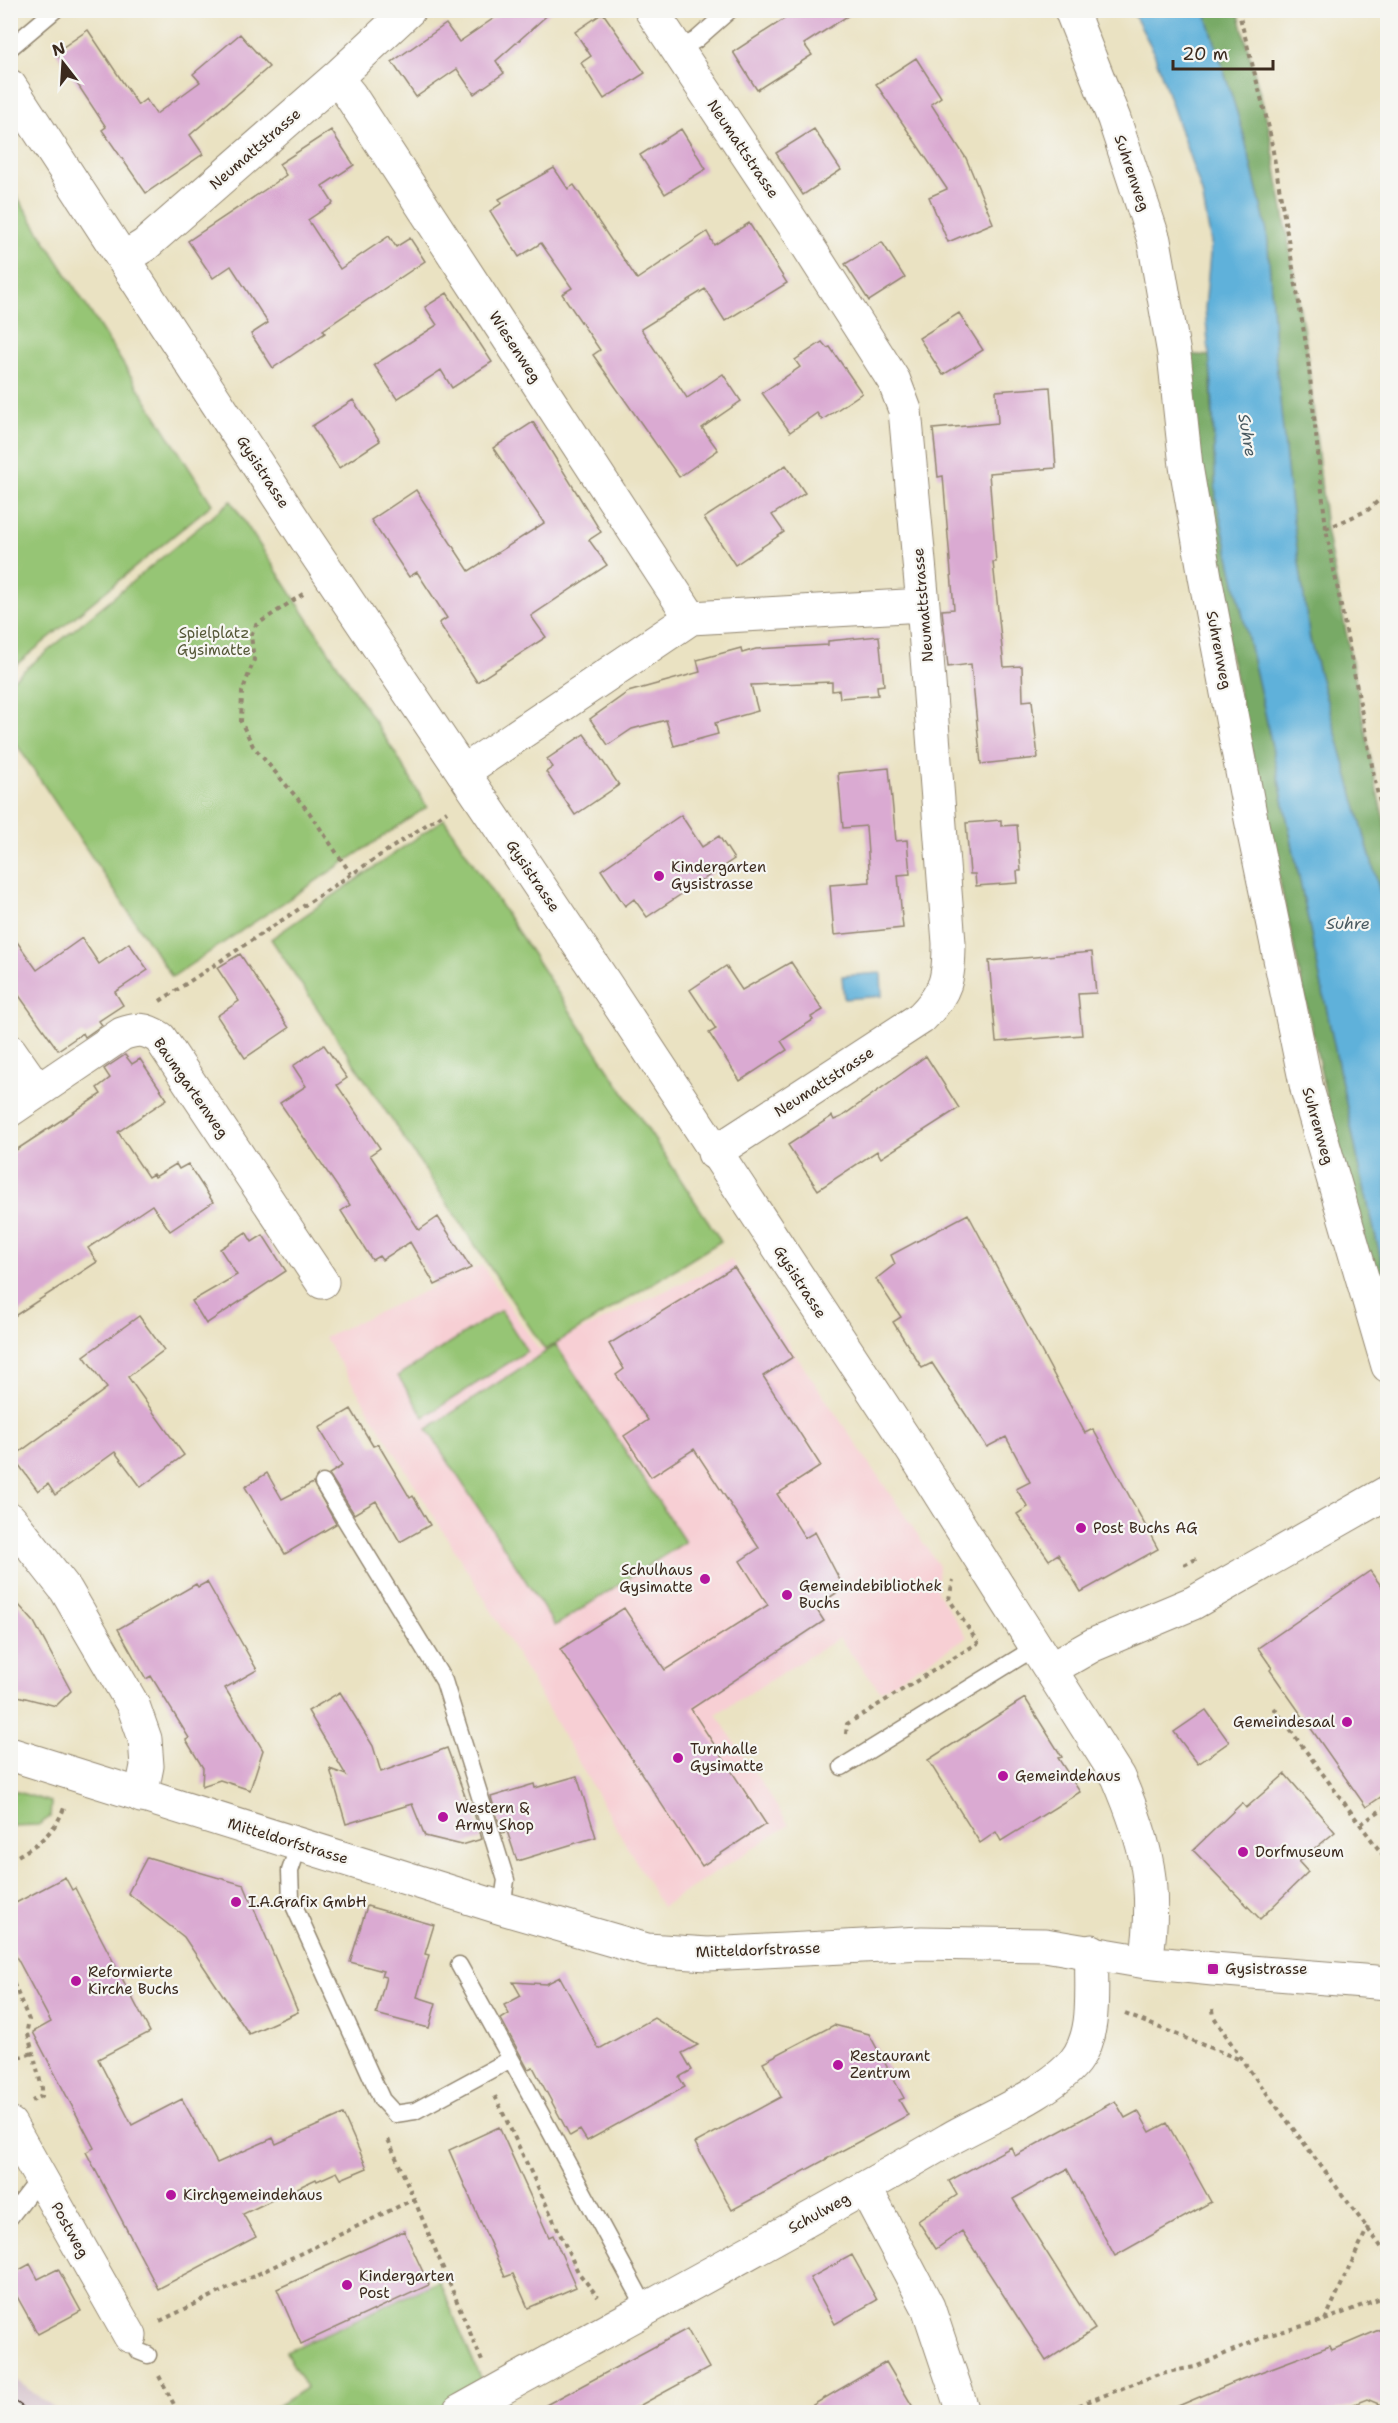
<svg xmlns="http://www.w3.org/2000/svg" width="1398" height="2423" viewBox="0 0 1398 2423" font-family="'Shantell Sans',sans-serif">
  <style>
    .built { fill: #f7cfd4 }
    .industrial { fill: #d2bdc8 }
    .green { fill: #96c574; stroke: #687849; stroke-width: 1.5 }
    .forest { fill: #78aa66; stroke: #5a6a42; stroke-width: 1.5 }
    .water { fill: #5fb1da; stroke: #4d6e7c; stroke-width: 1.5 }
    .building { fill: #daaad2 }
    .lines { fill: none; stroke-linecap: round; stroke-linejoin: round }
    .lane-casing { stroke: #928670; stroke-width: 19 }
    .street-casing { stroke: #928670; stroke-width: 35 }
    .secondary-casing { stroke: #928670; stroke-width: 35 }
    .path { stroke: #928670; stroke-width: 4; stroke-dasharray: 4.5 4.5; stroke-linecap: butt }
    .lane { stroke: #fff; stroke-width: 16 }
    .street { stroke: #fff; stroke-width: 33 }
    .secondary { stroke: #fff; stroke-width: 33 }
    .rail-casing { stroke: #3b2a1e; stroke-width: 7 }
    .rail { stroke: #f6f6f2; stroke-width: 4.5; stroke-dasharray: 14; stroke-linecap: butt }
    .poi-dot { fill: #b5179e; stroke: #f6f6f2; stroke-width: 2 }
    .labels { text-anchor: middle; stroke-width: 4.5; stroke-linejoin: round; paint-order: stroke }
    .street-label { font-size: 15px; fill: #3b2a1e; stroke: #f6f6f2 }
    .park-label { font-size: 15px; fill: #565838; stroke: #f6f6f2 }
    .poi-label { font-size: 15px; fill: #3b2a1e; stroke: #f6f6f2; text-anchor: start }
    .water-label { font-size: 16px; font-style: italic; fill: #485960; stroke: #f6f6f2 }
  </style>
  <rect width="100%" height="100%" fill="#f6f6f2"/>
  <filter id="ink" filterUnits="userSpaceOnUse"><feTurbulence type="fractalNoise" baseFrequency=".0167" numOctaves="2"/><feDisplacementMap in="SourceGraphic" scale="12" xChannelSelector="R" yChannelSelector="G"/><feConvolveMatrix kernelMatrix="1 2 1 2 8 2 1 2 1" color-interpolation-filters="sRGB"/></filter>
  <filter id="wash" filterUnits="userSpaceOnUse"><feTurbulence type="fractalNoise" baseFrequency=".008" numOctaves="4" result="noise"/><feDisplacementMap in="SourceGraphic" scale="24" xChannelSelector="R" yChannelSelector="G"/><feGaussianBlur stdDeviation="1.35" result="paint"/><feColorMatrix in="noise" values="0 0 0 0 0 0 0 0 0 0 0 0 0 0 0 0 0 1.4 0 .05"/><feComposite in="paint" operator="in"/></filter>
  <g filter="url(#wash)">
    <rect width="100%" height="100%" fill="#eae2c2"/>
    <path class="built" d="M731 1260 939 1566 937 1592 967 1637 880 1691 839 1638 716 1714 789 1825 662 1907 484 1598 324 1337 482 1265 539 1350Z"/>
    <path class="industrial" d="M10 2376H11L59 2412H11Z"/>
    <path class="green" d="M11 187 212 504 11 669H10Z
      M231 501 397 756 427 807 172 977 11 736V681Z
      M444 819 721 1241 545 1350 271 939Z
      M501 1310 527 1351 424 1417 398 1376Z
      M556 1345 685 1542 555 1626 427 1429Z
      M11 1790 51 1802 50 1817 38 1825 11 1826Z
      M439 2281 483 2385 430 2412H273L271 2410 306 2388 286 2352Z"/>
    <path class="forest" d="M1205 11H1238L1269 128 1307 350 1326 529 1377 791 1387 832V917L1310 640 1290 498 1276 363 1267 231 1243 132Z
      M1186 354 1210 356 1216 499 1264 708 1359 1165 1387 1285V1319L1338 1150 1212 569Z"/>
    <path class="water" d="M1132 11H1205L1243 132 1267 231 1276 363 1290 498 1310 640 1387 917V1285L1359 1165 1264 708 1216 499 1212 386 1205 309 1211 243 1202 193 1153 50Z
      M881 973 882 996 844 999 842 976Z"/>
    <g id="blocks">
      <path class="building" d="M506 10H553L496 61 504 73 474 94 457 69 416 97 392 62 446 24 459 42Z
        M798 10H857L804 44 812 55 757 90 733 52Z
        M603 13 645 73 604 99 581 63 591 56 575 32Z
        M88 30 138 105 146 99 156 114 200 82 193 74 240 34 269 67 190 135 203 154 146 193 102 130 106 127 56 52Z
        M916 58 941 97 931 104 966 158 993 223 948 242 929 197 947 189 876 84Z
        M681 129 706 169 665 194 640 155Z
        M814 129 841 170 803 195 776 153Z
        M331 130 354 165 322 186 333 203 308 220 340 269 389 236 396 247 410 238 425 261 323 330 325 333 273 368 251 334 268 323 231 266 213 278 188 241 275 183 286 175 279 164Z
        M554 168 568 189 574 185 637 279 707 232 714 245 749 223 787 283 725 321 705 289 641 329 687 398 723 374 741 401 702 428 718 450 679 477 593 355 600 350 562 294 572 288 541 243 519 257 490 211 502 203 499 199Z
        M882 242 905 278 869 301 845 264Z
        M447 293 492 362 452 388 441 370 397 399 374 365 437 325 425 307Z
        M959 313 983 350 943 375 919 338Z
        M822 342 827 348 830 347 862 393 822 420 817 413 790 432 762 393 800 367 795 360Z
        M1050 387 1056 468 989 473 996 562H993L1004 667 1022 666 1023 701 1032 700 1038 758 981 764 971 664 948 667 942 610 954 609 943 476 938 477 933 429 998 423 996 391Z
        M353 400 380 441 339 468 312 426Z
        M533 422 601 532 589 540 607 565 531 616 546 637 477 682 439 623 447 618 417 572 409 577 371 520 416 490 469 571 544 523 493 448Z
        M786 465 805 493 772 515 784 532 735 565 704 518Z
        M879 636 884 685 877 686 878 695 840 698 839 690 832 691V682L751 685 758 711 715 723 718 734 674 746 666 720 632 729 608 745 590 719 628 692 700 672 697 660 741 648 742 653 756 649 828 645V641Z
        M584 734 619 785 575 815 546 772 553 767 547 759Z
        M889 768 896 841 907 840 910 874 898 875 903 928 834 935 830 885 870 882 866 826 843 828 838 773Z
        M681 815 702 847 719 836 734 859 647 917 634 899 625 906 601 870Z
        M1001 820V826L1017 825 1021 871H1017L1018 883 976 886 975 874H970L966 823Z
        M10 932 37 970 82 938 99 964 129 943 148 970 115 992 123 1005 99 1021 102 1025 85 1037 83 1033 58 1050 10 983Z
        M1092 952 1096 993 1078 994 1082 1035 996 1042 989 961Z
        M240 954 289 1028 245 1058 217 1016 239 1001 217 968Z
        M791 962 823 1010 811 1017 813 1020 781 1041 787 1050 740 1081 709 1033 716 1029 690 990 726 966 742 990Z
        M324 1045 347 1078 337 1085 380 1148 370 1155 419 1230 438 1217 471 1268 435 1285 410 1242 382 1260 379 1256 372 1260 341 1211 350 1205 280 1103 306 1086 293 1066Z
        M125 1055 132 1064 140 1059 167 1099 118 1132 148 1177 153 1174 155 1177 176 1164 179 1169 188 1164 213 1202 170 1231 152 1205 88 1248 97 1262 10 1319V1154L101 1094 97 1088 110 1078 104 1069Z
        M926 1056 959 1108 881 1158 877 1151 818 1190 788 1145 832 1116 834 1120 841 1117Z
        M968 1214 1085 1433 1093 1429 1158 1549 1081 1592 1058 1554 1049 1560 1017 1514 1028 1507 1016 1489 1030 1482 1006 1437 987 1447 932 1363 922 1368 893 1322 901 1317 876 1279 895 1264 891 1255Z
        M246 1232 252 1242 263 1235 286 1271 206 1324 192 1301 237 1275 220 1249Z
        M734 1267 793 1357 763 1376 821 1466 777 1494 805 1538 815 1532 844 1588 815 1607 824 1621 691 1709 766 1824 702 1866 560 1649 624 1608 665 1670 768 1605 740 1561 759 1548 694 1449 651 1477 624 1436 648 1420 616 1375 624 1369 609 1344Z
        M139 1316 164 1350 128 1377 184 1455 141 1487 115 1452 55 1495 48 1484 38 1491 13 1457 107 1388 84 1356Z
        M351 1409 373 1446 378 1444 410 1498 413 1496 430 1525 400 1542 376 1501 354 1514 329 1474 342 1466 319 1428Z
        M267 1473 282 1499 313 1483 336 1524 285 1554 245 1487Z
        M1370 1571 1388 1595V1792L1366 1807 1270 1670 1272 1668 1258 1648Z
        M207 1582 257 1670 225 1688 263 1750 250 1790 220 1780 202 1786 203 1768 186 1740 189 1738 151 1676 146 1679 118 1629 196 1584 198 1587Z
        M10 1595 34 1622 71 1691 56 1706 10 1694Z
        M340 1692 373 1746 381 1772 447 1748 468 1804 471 1803 482 1839 462 1845 425 1836 412 1804 346 1824 330 1769 346 1775 308 1711Z
        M1025 1698 1062 1757 1058 1758 1080 1792 1001 1841 996 1832 980 1843 928 1760Z
        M1206 1710 1229 1742 1198 1764 1174 1732Z
        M1285 1774 1335 1832 1299 1862 1308 1872 1260 1919 1193 1850 1242 1803 1246 1808Z
        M577 1776 596 1837 517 1861 507 1831 502 1833 491 1797 534 1784 535 1788Z
        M147 1857 244 1885 298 2012 249 2034 184 1937 128 1893Z
        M65 1877 72 1890 75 1888 150 2032 98 2059 132 2125 182 2099 217 2163 273 2138 276 2144 343 2114 367 2168 341 2179 337 2172 317 2181 316 2179 243 2214 256 2237 158 2289 86 2152 94 2148 33 2032 51 2022 10 1945V1906Z
        M367 1906 434 1925 425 1954 429 1955 417 1997 436 2003 429 2028 376 2014 386 1977 381 1976 383 1971 350 1962Z
        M560 1977 599 2049 654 2018 698 2045 682 2053 692 2070 679 2077 685 2087 587 2141 580 2130 570 2136 533 2067 528 2069 501 2019 509 2014 504 2005 521 1996 513 1982 546 1984Z
        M834 2025 869 2034 904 2098 899 2100 908 2115 732 2210 695 2143 781 2097 763 2062Z
        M1115 2101 1125 2118 1138 2111 1150 2132 1167 2123 1211 2202 1115 2256 1067 2169 1013 2199 1095 2329 1046 2361 962 2231 936 2249 918 2221 957 2195 949 2181 1011 2147 1015 2156Z
        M499 2127 549 2237 553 2235 576 2287 528 2308 513 2274 505 2277 449 2150Z
        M404 2231 429 2285 301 2344 277 2289Z
        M852 2255 877 2300 835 2324 810 2278Z
        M30 2264 38 2279 58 2269 81 2311 38 2334 10 2284V2275Z
        M1388 2326V2408L1367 2399 1334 2412H1164L1242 2379 1330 2346 1332 2350Z
        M687 2329 709 2368 628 2412H533Z
        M886 2362 916 2412H801Z"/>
    </g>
  </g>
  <g filter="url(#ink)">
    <use href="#blocks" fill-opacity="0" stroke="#928670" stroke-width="1.5"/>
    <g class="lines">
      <defs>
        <path id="lane" d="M10 48 55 10
          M678 50 696 40 730 10
          M323 1483 444 1681 506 1880 502 1908
          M842 1767 1036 1647
          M299 1844 290 1871 291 1899 382 2100 395 2114 415 2111 511 2059 646 2308
          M459 1965 511 2059
          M10 2217 40 2178
          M130 2336 138 2351 148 2355"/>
        <path id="street" d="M651 10 804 240 894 381 905 410 923 605 949 943C949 978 947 992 921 1018L714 1153
          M1071 10 1114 119 1154 240 1174 354 1186 466 1205 577 1251 819 1307 1089 1388 1366
          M336 78 350 95 691 618
          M124 258 145 245 336 78 409 10
          M463 772 691 618 923 605
          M10 1051 38 1091
          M10 1110 122 1034C138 1028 146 1029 160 1038L322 1282
          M10 1519 66 1590 133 1705 145 1739 147 1766 141 1796
          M1051 1669 1093 1645 1193 1603 1388 1492
          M10 2124 130 2336
          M865 2188 928 2307 963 2412
          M459 2412C622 2321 787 2234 948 2140 984 2119 1050 2093 1075 2061 1098 2032 1090 1986 1092 1951"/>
        <path id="secondary" d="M10 86 308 542 604 982 912 1450 1118 1777C1147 1845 1158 1887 1146 1962
          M10 1754 502 1908 647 1950 708 1954 922 1943 1045 1945 1146 1962 1213 1969 1388 1983"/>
      </defs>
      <use href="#lane" class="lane-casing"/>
      <use href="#street" class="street-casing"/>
      <use href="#secondary" class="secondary-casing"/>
      <path class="path" d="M1238 10 1269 128 1307 350 1326 529 1377 791 1388 832
        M1326 529 1368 510 1388 492
        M303 594 256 625 251 635 254 660 242 692 241 722 253 746 309 812 351 874
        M160 1001 447 811
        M1184 1565 1200 1557
        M1274 1708 1388 1862
        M846 1734 847 1724 978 1643 949 1599 953 1580
        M1361 1824 1388 1805
        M10 1860C35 1847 56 1833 65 1805
        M10 1975 29 2020 27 2030 42 2088V2096L32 2101
        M1213 2009 1214 2017 1242 2060 1388 2256
        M1125 2014 1241 2060
        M10 2060 33 2053
        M495 2096 578 2272 598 2297
        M414 2199 482 2361
        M1325 2320 1368 2227
        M160 2321 414 2199 387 2137
        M159 2376 178 2412
        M1062 2412 1161 2373 1195 2367 1266 2336 1325 2320 1388 2295"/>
      <use href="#lane" class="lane"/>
      <use href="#street" class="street"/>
      <use href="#secondary" class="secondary"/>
      <defs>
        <path id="rail" d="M10 2401 25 2412"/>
      </defs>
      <use href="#rail" class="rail-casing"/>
      <use href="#rail" class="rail"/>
    </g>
  </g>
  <g class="poi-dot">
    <circle cx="659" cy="876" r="6"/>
    <circle cx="1081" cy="1528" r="6"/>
    <circle cx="705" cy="1579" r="6"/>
    <circle cx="787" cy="1595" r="6"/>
    <circle cx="1347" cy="1722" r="6"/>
    <circle cx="678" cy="1758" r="6"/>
    <circle cx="1003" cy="1776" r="6"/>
    <circle cx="443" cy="1817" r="6"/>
    <circle cx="1243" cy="1852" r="6"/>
    <circle cx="236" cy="1902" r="6"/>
    <rect x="1207" y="1963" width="12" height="12" rx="3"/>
    <circle cx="76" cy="1981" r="6"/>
    <circle cx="838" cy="2065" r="6"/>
    <circle cx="171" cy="2195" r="6"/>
    <circle cx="347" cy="2285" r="6"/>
  </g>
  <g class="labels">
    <g class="street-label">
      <text transform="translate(255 149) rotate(-41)" y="5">Neumattstrasse</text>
      <text transform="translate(743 149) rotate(56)" y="5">Neumattstrasse</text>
      <text transform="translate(1132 173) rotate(71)" y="5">Suhrenweg</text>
      <text transform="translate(515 347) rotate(57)" y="5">Wiesenweg</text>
      <text transform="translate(263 472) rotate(57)" y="5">Gysistrasse</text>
      <text transform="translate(923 605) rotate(-95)" y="5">Neumattstrasse</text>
      <text transform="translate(1219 650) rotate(79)" y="5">Suhrenweg</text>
      <text transform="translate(533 876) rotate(56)" y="5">Gysistrasse</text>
      <text transform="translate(824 1082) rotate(-33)" y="5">Neumattstrasse</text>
      <text transform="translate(191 1088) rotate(55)" y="5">Baumgartenweg</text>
      <text transform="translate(1318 1126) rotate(74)" y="5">Suhrenweg</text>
      <text transform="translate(800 1282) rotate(57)" y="5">Gysistrasse</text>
      <text transform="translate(288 1841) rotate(17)" y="5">Mitteldorfstrasse</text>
      <text transform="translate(758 1950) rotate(-2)" y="5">Mitteldorfstrasse</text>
      <text transform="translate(819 2213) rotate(-29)" y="5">Schulweg</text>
      <text transform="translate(70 2230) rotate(61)" y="5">Postweg</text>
    </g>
    <g class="park-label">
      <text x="214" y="638">Spielplatz<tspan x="214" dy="17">Gysimatte</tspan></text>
    </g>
    <g class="poi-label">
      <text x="671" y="872">Kindergarten<tspan x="671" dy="17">Gysistrasse</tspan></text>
      <text x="1093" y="1533">Post Buchs AG</text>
      <text x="693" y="1575" text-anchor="end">Schulhaus<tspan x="693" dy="17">Gysimatte</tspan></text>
      <text x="799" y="1591">Gemeindebibliothek<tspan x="799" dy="17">Buchs</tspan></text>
      <text x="1335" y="1727" text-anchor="end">Gemeindesaal</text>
      <text x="690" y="1754">Turnhalle<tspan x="690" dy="17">Gysimatte</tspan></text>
      <text x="1015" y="1781">Gemeindehaus</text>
      <text x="455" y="1813">Western &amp;<tspan x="455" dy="17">Army Shop</tspan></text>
      <text x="1255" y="1857">Dorfmuseum</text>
      <text x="248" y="1907">I.A.Grafix GmbH</text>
      <text x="1225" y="1974">Gysistrasse</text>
      <text x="88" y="1977">Reformierte<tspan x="88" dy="17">Kirche Buchs</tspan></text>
      <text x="850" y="2061">Restaurant<tspan x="850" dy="17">Zentrum</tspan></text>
      <text x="183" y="2200">Kirchgemeindehaus</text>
      <text x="359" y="2281">Kindergarten<tspan x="359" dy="17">Post</tspan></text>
    </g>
    <g class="water-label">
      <text transform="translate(1248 435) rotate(80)" y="6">Suhre</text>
      <text x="1348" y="929">Suhre</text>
    </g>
  </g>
  <rect width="1398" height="2423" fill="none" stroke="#f6f6f2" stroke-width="36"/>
  <g transform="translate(63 63) rotate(343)" stroke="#f6f6f2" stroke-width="4.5" paint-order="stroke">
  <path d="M0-4.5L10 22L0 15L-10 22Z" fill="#3b2a1e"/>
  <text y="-9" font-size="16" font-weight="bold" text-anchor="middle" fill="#3b2a1e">N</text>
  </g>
  <path d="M1173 60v9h100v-9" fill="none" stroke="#3b2a1e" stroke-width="3"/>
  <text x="1182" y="60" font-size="18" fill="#3b2a1e" stroke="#f6f6f2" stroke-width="4.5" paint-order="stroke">20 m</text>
</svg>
